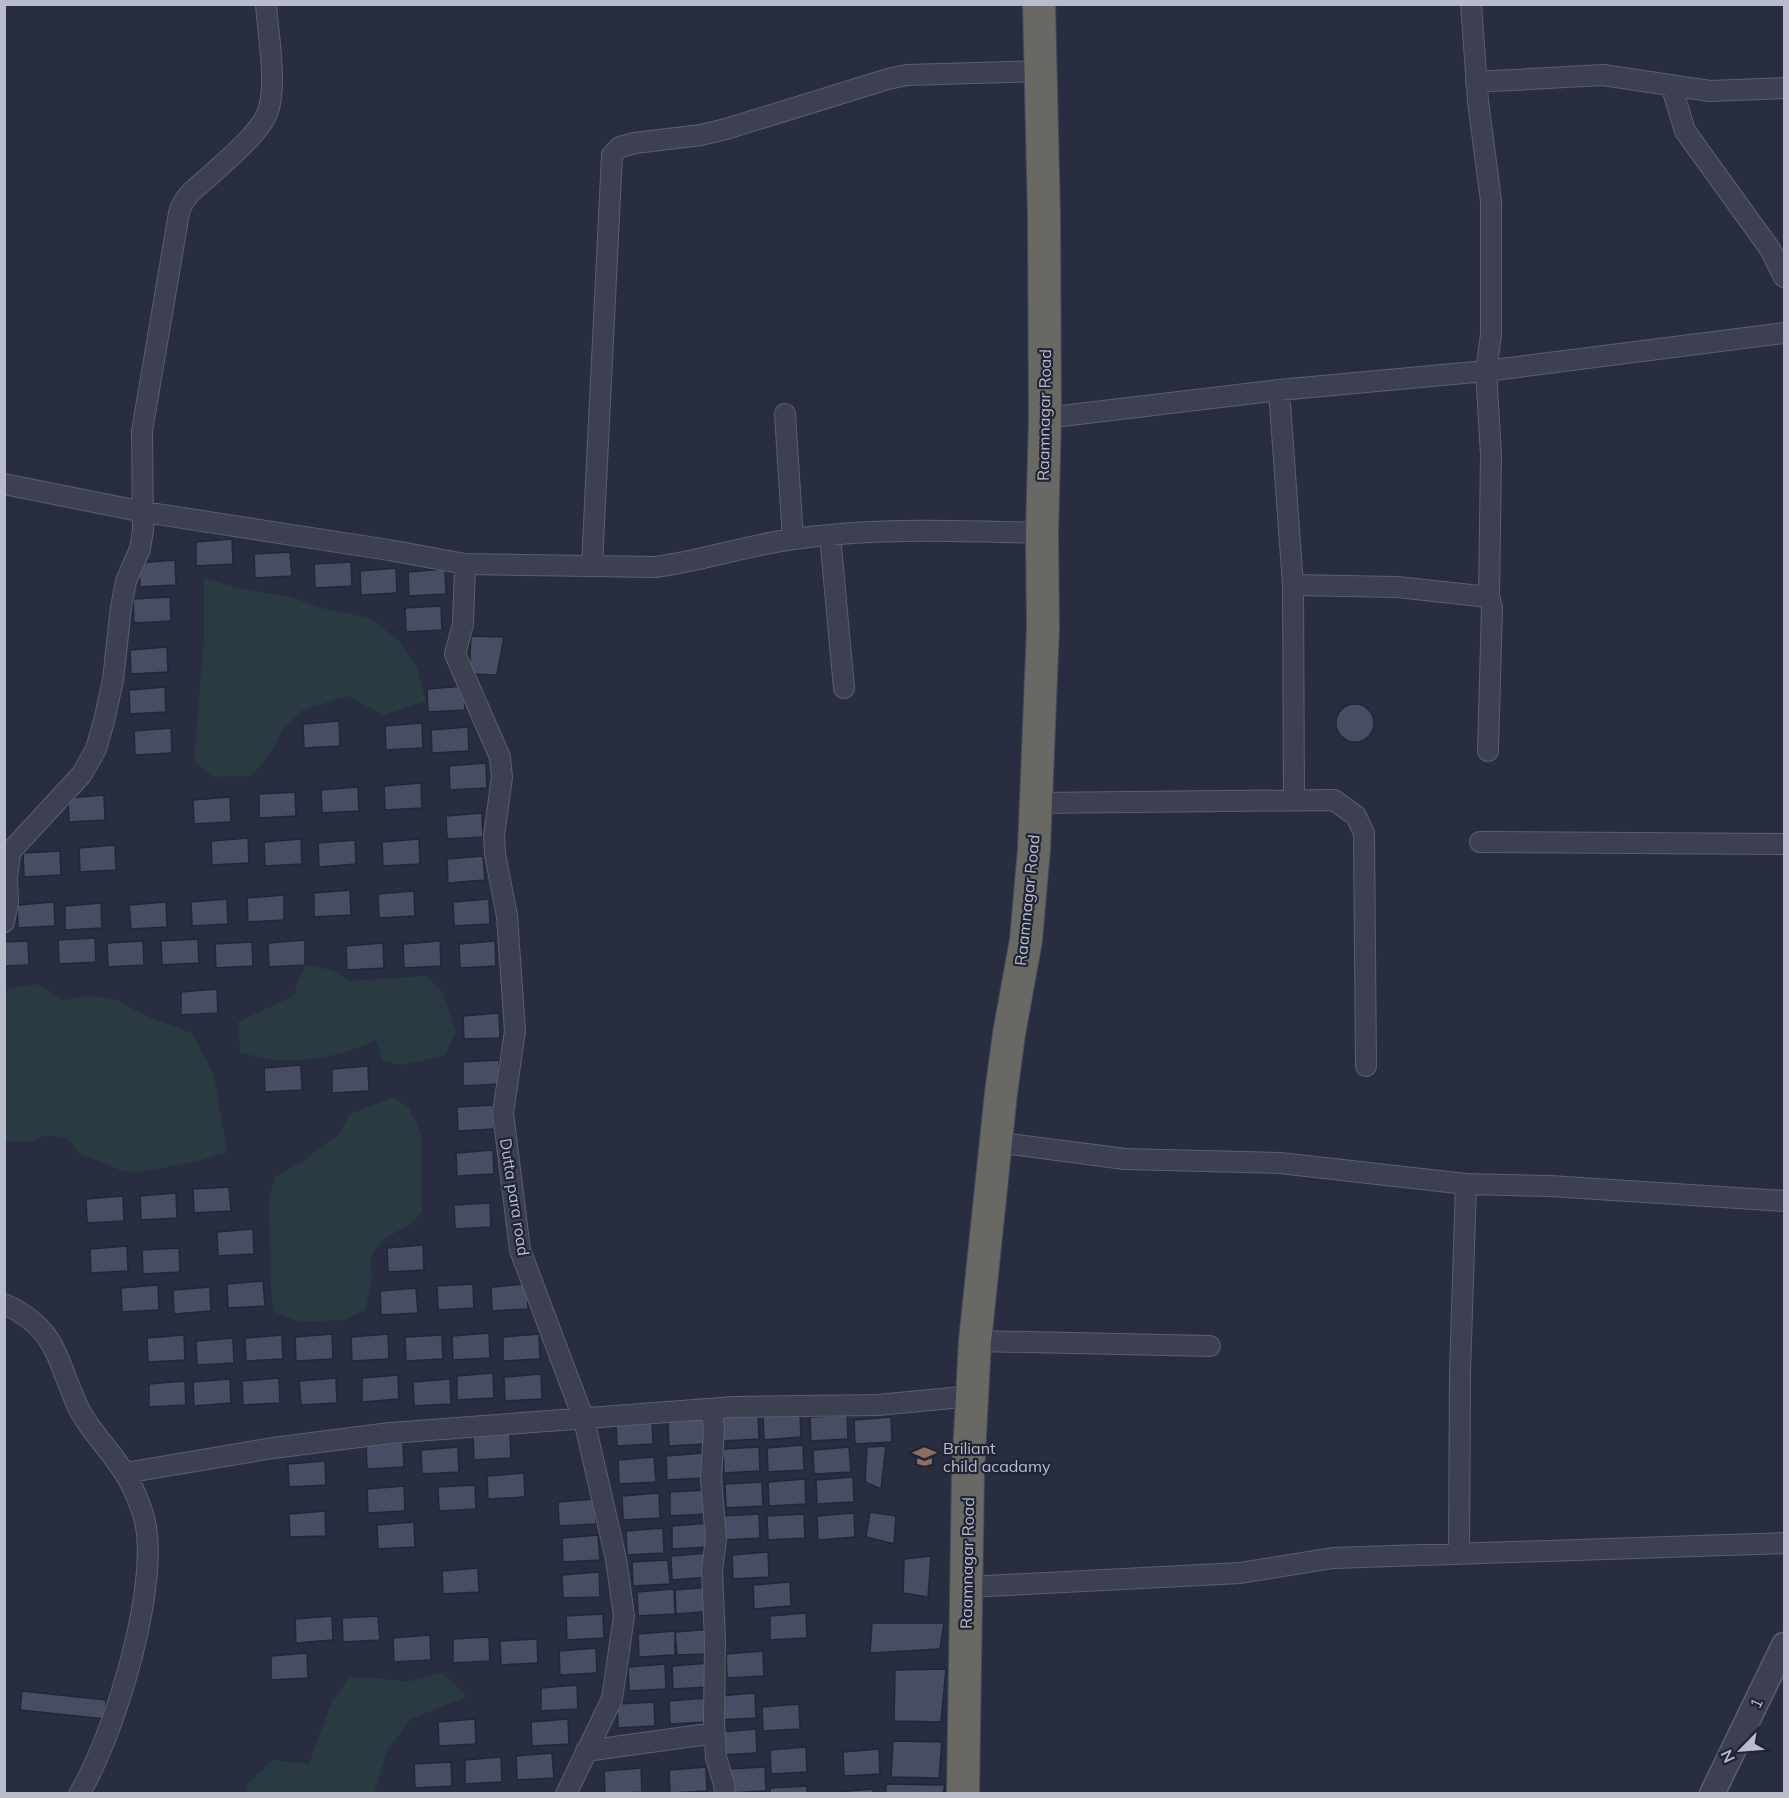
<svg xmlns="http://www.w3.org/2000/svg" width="1789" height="1798" viewBox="0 0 1789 1798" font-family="Mulish,sans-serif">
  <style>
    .green { fill: #2a3a41 }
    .building { fill: #474d62; stroke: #222738; stroke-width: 1.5 }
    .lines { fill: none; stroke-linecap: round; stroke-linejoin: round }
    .minor-casing { stroke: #5a5e6e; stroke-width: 22 }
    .tertiary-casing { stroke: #5a5e6e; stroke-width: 27 }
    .trunk-casing { stroke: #464b5b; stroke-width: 34 }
    .minor { stroke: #3c4050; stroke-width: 20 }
    .tertiary { stroke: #3c4050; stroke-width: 24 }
    .trunk { stroke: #686864; stroke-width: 32 }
    .labels { text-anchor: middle; stroke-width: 4.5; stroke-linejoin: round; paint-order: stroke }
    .street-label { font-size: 16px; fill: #b9bccb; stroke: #202536 }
    .poi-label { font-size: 16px; fill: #b9bccb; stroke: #202536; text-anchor: start }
  </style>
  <rect width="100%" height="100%" fill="#282e40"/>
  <path class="green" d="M204 578 241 589 290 597 325 609 370 618 399 641 417 668 426 701 384 715 347 696 301 711 282 730 270 754 251 776 213 777 194 761 204 639Z
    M305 965 332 970 350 981 425 976 442 991 456 1032 445 1055 403 1065 383 1061 376 1040C344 1055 312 1062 277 1060 264 1060 252 1055 240 1052L238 1022 293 996Z
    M37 984 63 1000 92 995 119 1001 146 1016 192 1033 214 1075 227 1152 195 1162 139 1172 122 1171 79 1153 67 1138 47 1135 31 1142 5 1141V995L8 989Z
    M394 1097 409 1108 421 1133 422 1212 408 1225 381 1241 370 1258 372 1279 365 1310 344 1320 300 1322 274 1312 271 1290 269 1199 276 1176 303 1161 340 1133 350 1114Z
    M441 1672 466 1697 411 1719 388 1749 374 1793H245L248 1783 273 1760 309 1764 331 1703 349 1678H378L407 1682Z"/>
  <path class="building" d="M232 539 233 564 196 566V542Z
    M290 552 292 576 255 578 254 554Z
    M175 560 176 585 140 587 139 563Z
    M351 562 352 586 315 588 314 564Z
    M396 568 397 593 361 595 360 571Z
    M445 569 446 594 409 596 408 572Z
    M170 597 171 621 134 623 133 599Z
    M441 606 442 630 406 632 405 608Z
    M471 636 504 637 497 675 469 674Z
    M167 647 168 672 131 674 130 650Z
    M464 686 465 710 428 712 427 689Z
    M165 687 166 712 130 714 129 690Z
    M1336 723a19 19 0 1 1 38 0a19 19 0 1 1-38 0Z
    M339 721 340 746 304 748 303 724Z
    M422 723 423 748 386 750 385 726Z
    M468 727 469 751 432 753 431 730Z
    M171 728 172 753 135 755 134 731Z
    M486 763 487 788 450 790 449 766Z
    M421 783 422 808 385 810 384 786Z
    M358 787 359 811 322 813 321 790Z
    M295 792 296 816 259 818V794Z
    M104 795 105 820 69 822 68 798Z
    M230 797 231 822 194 824 193 800Z
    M482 813 483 837 447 839 446 816Z
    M248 838 249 863 212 865 211 841Z
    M301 839 302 864 265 866 264 842Z
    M419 839 420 864 383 866 382 842Z
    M355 840 356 864 319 867 318 843Z
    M115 845 116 870 80 872 79 848Z
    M60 851 61 875 24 877 23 853Z
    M483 856 485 880 448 883 447 859Z
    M350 890 351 915 314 917V893Z
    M414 891 415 916 379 918 378 894Z
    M284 895V920L248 922 247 898Z
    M227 899 228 924 192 926 191 902Z
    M489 899 490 924 454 926 453 902Z
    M54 902 55 926 18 928 17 905Z
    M166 902 167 927 131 929 129 905Z
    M101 903 102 928 65 930V906Z
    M95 938 96 962 59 964 58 940Z
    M198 939 199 963 162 965 161 941Z
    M305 940V965L269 967 268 943Z
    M28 941 29 965 4 966V942Z
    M143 941 144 965 108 967 107 943Z
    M440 941 441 966 404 968 403 944Z
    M495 941 496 966 460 968 459 944Z
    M252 942 253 966 216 968 215 944Z
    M383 943 384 968 347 970 346 946Z
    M217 989 218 1013 181 1015V992Z
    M499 1013 500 1038 464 1039 463 1016Z
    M499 1060 500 1084 463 1086V1062Z
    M301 1065 302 1090 265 1092 264 1068Z
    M368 1066 369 1091 332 1093V1069Z
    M493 1105 494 1129 458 1131 457 1107Z
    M493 1150 494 1174 457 1176 456 1153Z
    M229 1187 231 1211 194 1213 193 1189Z
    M176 1193 177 1218 141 1220 140 1196Z
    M123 1196 124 1221 87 1223 86 1199Z
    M490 1203 491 1227 455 1229 454 1205Z
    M253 1229 254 1254 218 1256 217 1232Z
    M423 1245 424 1270 388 1272 387 1248Z
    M127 1246 128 1271 91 1273 90 1249Z
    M179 1248 180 1272 143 1274 142 1250Z
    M263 1281 265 1306 228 1308 227 1284Z
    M473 1284 474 1308 438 1310 437 1286Z
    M527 1284 528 1309 492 1311 491 1287Z
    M158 1285 159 1310 122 1312 121 1288Z
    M210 1287 211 1311 174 1314 173 1290Z
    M416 1288 418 1313 381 1315 380 1291Z
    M489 1333 490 1358 453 1360 452 1336Z
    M332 1334 333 1359 296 1361 295 1337Z
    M388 1334 389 1359 352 1361 351 1337Z
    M539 1334 540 1359 503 1361V1337Z
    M184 1335 185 1360 148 1362 147 1338Z
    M282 1335 283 1359 246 1361 245 1338Z
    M442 1335 443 1359 406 1361 405 1337Z
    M233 1338 234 1363 197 1365 196 1341Z
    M493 1373 494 1398 457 1400V1376Z
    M541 1374 542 1399 505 1401 504 1377Z
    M398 1375 399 1399 362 1402V1378Z
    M279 1378 280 1403 243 1405 242 1381Z
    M336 1378 337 1403 301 1405 299 1381Z
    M230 1379 231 1403 194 1406 193 1382Z
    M450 1379 451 1404 414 1406 413 1382Z
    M185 1381 186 1405 149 1407V1384Z
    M800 1413 801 1437 764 1440 763 1416Z
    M758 1414 759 1439 722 1441 721 1417Z
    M847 1415 848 1439 811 1441 810 1417Z
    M891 1417 892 1442 855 1444 854 1420Z
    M652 1419 653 1444 617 1446 616 1422Z
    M705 1419V1444L669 1446 668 1422Z
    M510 1434 511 1458 474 1460 473 1436Z
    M403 1442 404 1467 367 1469 366 1445Z
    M803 1445 804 1470 768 1472 767 1448Z
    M886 1446 881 1489 865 1482 867 1447Z
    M458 1447 459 1472 422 1474 421 1450Z
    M759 1447 760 1471 724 1473 723 1449Z
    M849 1447 851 1472 814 1474 813 1450Z
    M703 1453 704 1478 667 1480 666 1456Z
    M654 1457 656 1482 619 1484 618 1460Z
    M325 1461 326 1485 289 1487 288 1464Z
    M524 1473 525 1497 488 1499 487 1476Z
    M853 1477 854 1502 817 1504 816 1480Z
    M805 1479 806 1504 769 1506 768 1482Z
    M762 1482 763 1506 726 1508 725 1484Z
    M475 1485 476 1509 439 1511 438 1487Z
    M404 1486 405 1511 368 1513 367 1489Z
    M706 1490 707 1514 670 1516V1492Z
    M659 1493 660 1518 623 1520 622 1496Z
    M595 1499 596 1524 559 1526 558 1502Z
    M325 1511 326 1536 290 1537 289 1514Z
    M870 1512 896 1516 894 1544 866 1537Z
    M854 1513 855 1537 818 1540 817 1516Z
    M759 1514 760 1538 723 1540 722 1516Z
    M804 1514 805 1538 768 1540 767 1516Z
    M414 1522 415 1547 378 1549 377 1525Z
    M708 1523 709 1547 672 1549V1526Z
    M663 1528 664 1553 627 1555 626 1531Z
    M598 1535 600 1560 563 1562 562 1538Z
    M768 1552 769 1577 733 1579 732 1555Z
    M708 1553 709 1577 672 1580 671 1556Z
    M931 1556 928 1597 903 1593 904 1559Z
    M668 1560 670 1584 633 1586 632 1562Z
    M478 1568 479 1592 443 1594 442 1571Z
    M599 1572 600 1597 563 1598 562 1575Z
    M790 1582 791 1606 754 1609 753 1585Z
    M711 1587 713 1611 676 1614 675 1590Z
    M674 1589 675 1614 638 1616 637 1592Z
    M806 1613 807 1638 770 1640V1616Z
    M603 1614 604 1638 567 1640 566 1616Z
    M332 1616 333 1640 296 1643 295 1619Z
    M378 1616 380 1640 343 1642 342 1618Z
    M872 1623H944L940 1649 870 1653Z
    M712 1629 713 1654 677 1655 675 1632Z
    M675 1631V1655L639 1657 638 1634Z
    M430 1635 431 1660 394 1662 393 1638Z
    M489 1637 490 1661 453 1663V1639Z
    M537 1639 538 1663 501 1665 500 1641Z
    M596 1648 597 1673 560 1675 559 1651Z
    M763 1651 764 1676 727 1678 726 1654Z
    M307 1653 308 1678 271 1680V1656Z
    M709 1663 710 1687 673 1689 672 1666Z
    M665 1664 666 1689 629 1691 628 1667Z
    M946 1669 941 1722 894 1721 895 1670Z
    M577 1685 578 1709 541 1711V1688Z
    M22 1691 106 1700 105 1719 20 1710Z
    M755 1693 756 1718 719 1720 718 1696Z
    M706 1698 707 1722 670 1724 669 1701Z
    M654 1702 655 1726 618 1728 617 1704Z
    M799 1704 800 1729 763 1731 762 1707Z
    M475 1719 476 1744 439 1746 438 1722Z
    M568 1719 569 1744 532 1746 531 1722Z
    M756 1729 757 1753 720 1755V1732Z
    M893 1741 942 1742 939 1778 891 1777Z
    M806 1747 807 1772 771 1774 770 1750Z
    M879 1749 880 1774 844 1776 843 1752Z
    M552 1753 554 1778 517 1780 516 1756Z
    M501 1757 502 1782 465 1784V1760Z
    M451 1762 452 1786 415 1788 414 1764Z
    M706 1767 707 1791 670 1793 669 1770Z
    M765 1767 766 1791 729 1793 728 1769Z
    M641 1768 642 1792 605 1794 604 1771Z
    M886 1784 945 1785 943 1794H886Z
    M807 1786V1794H770V1788Z
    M873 1789V1794H836V1792Z"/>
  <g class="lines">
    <defs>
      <path id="minor" d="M1471 4 1478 101 1491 201V335L1486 371 1491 455 1489 597 1492 607 1488 751
        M1476 82 1603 75 1710 91 1784 88
        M1671 85 1685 131 1770 249 1784 277
        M1279 390 1293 585 1294 800
        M785 414 793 539
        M1045 418 1279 390 1486 371 1784 333
        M4 484 144 512 389 550 465 564 655 567C702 561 747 545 794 539 876 527 959 531 1042 533
        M830 536 844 688
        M465 564 463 624 455 654 500 757 502 777 494 836 495 854 507 916 515 1031 503 1113 520 1250 584 1420 616 1559 624 1616 612 1699 566 1794
        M592 565 612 155 620 147 635 143 701 135 726 129 888 79 907 75 1041 71
        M1293 585 1397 587 1489 597
        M1036 803 1334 800 1356 816 1364 833 1366 1066
        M1480 842 1784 844
        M4 922 8 902 7 878 10 852 82 774 96 749 104 721 113 680 121 607 126 581 140 549 143 530 142 431 179 213C185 192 199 187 214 172 229 158 259 133 267 114 278 87 268 35 266 4
        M995 1142 1125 1159 1280 1163 1466 1184 1550 1186 1784 1201
        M4 1304C58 1328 56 1360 78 1407 90 1432 111 1450 125 1474 132 1485 138 1499 142 1511 165 1574 114 1737 79 1794
        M975 1341 1210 1346
        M711 1409 714 1428 711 1480 716 1539 712 1570 715 1641 714 1721 716 1757 724 1784 725 1794
        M125 1473 273 1448 390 1433 734 1407 878 1405 972 1396
        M1459 1554 1460 1373 1466 1184
        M967 1587 1240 1573 1333 1558 1784 1543
        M586 1751 715 1733"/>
      <path id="tertiary" d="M1712 1794 1784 1645"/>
      <path id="trunk" d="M963 1794 968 1473 975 1341 1001 1093 1009 1034 1026 940 1034 849 1043 628 1042 533 1045 418 1044 215 1039 4"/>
    </defs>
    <use href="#minor" class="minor-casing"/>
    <use href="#tertiary" class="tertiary-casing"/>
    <use href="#trunk" class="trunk-casing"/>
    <use href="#minor" class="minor"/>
    <use href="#tertiary" class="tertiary"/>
    <use href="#trunk" class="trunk"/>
  </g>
  <defs>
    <symbol id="school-bare" viewBox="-9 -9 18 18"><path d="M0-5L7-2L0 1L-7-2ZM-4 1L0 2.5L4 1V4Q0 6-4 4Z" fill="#8d6e63" stroke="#202536" stroke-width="2.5" paint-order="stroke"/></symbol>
  </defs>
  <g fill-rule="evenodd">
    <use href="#school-bare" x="908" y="1440" width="33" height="33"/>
  </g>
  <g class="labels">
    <g class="street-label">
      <text transform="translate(1044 415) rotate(-89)" y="6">Raamnagar Road</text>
      <text transform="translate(1027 900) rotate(-84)" y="6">Raamnagar Road</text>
      <text transform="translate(515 1197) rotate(81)" y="6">Dutta para road</text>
      <text transform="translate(967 1563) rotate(-89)" y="6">Raamnagar Road</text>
      <text transform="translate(1756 1703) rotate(-64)" y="6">1</text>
    </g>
    <g class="poi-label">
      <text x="943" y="1454">Briliant<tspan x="943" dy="18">child acadamy</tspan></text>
    </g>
  </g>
  <rect width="1789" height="1798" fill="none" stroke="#b9bccb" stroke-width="12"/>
  <g transform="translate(1741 1750) rotate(245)" stroke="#202536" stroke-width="4.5" paint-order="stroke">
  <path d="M0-4.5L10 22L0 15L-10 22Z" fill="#b9bccb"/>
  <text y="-9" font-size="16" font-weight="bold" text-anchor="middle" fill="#b9bccb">N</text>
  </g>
</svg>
